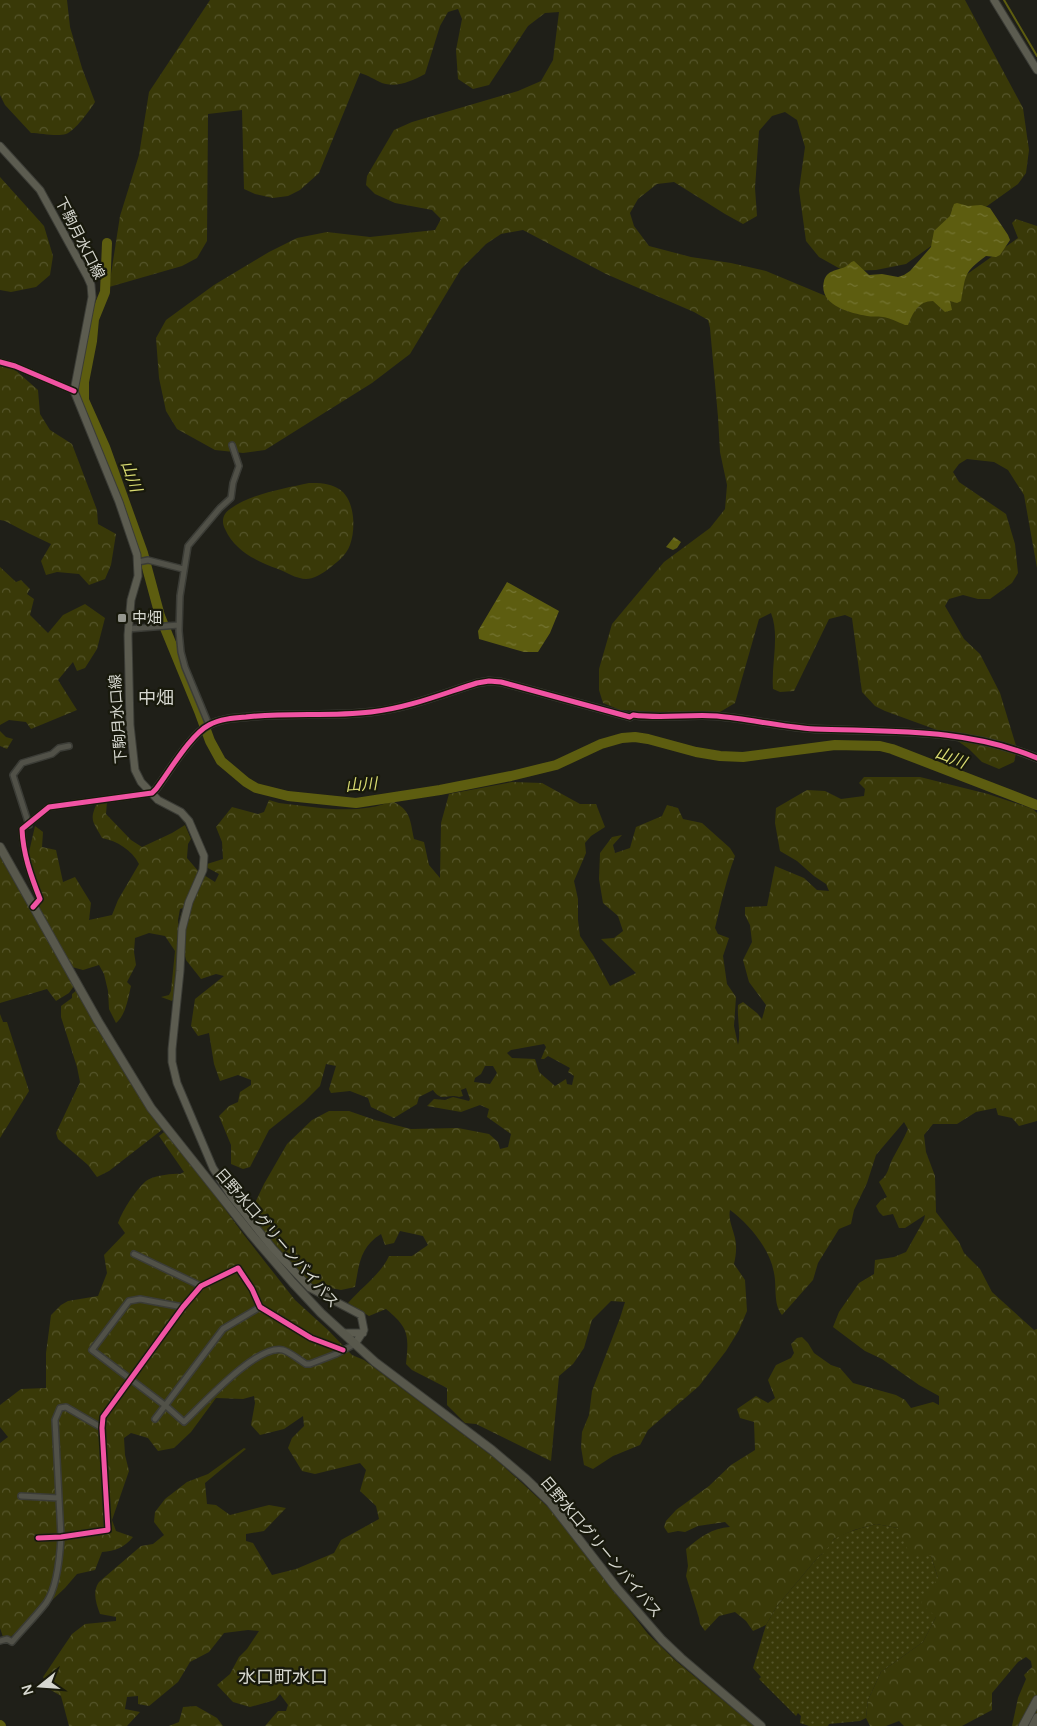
<svg xmlns="http://www.w3.org/2000/svg" width="1037" height="1726" viewBox="0 0 1037 1726" font-family="Manrope,'Noto Sans JP',sans-serif">
  <style>
    .grass { fill: url(#grass-dots) }
    .forest { fill: url(#forest-crowns); fill-rule: evenodd }
    .water { fill: url(#water-ripples) }
    .lines { fill: none; stroke-linecap: round; stroke-linejoin: round }
    .stream { stroke: #5d5d10; stroke-width: 2 }
    .river { stroke: #5d5d10; stroke-width: 10 }
    .minor-casing { stroke: #3b3c36; stroke-width: 8 }
    .tertiary-casing { stroke: #3b3c36; stroke-width: 9 }
    .secondary-casing { stroke: #3b3c36; stroke-width: 9 }
    .trunk-casing { stroke: #3b3c36; stroke-width: 10 }
    .minor { stroke: #515148; stroke-width: 5 }
    .tertiary { stroke: #515148; stroke-width: 6 }
    .secondary { stroke: #5c5c50; stroke-width: 7 }
    .trunk { stroke: #58584c; stroke-width: 8 }
    .cycleway-casing { stroke: #18190c; stroke-width: 8 }
    .cycleway { stroke: #f153a3; stroke-width: 5 }
    .poi-dot { fill: #96978f; stroke: #18190c; stroke-width: 2 }
    .labels { text-anchor: middle; stroke-width: 4.5; stroke-linejoin: round; paint-order: stroke }
    .street-label { font-size: 15px; fill: #d6d7cf; stroke: #18190c }
    .poi-label { font-size: 15px; fill: #d6d7cf; stroke: #18190c; text-anchor: start }
    .water-label { font-size: 16px; font-style: italic; fill: #d9db71; stroke: #18190c }
    .quarter-label { font-size: 18px; fill: #d6d7cf; stroke: #18190c }
  </style>
  <defs>
    <pattern id="grass-dots" width="8" height="8" patternUnits="userSpaceOnUse" patternTransform="scale(1.25)"><rect width="8" height="8" fill="#393908"/><path d="M2 2h.1M6 6h.1" fill="none" stroke="#55552b" stroke-width="1.8" stroke-linecap="round"/></pattern>
    <pattern id="forest-crowns" width="20" height="18" patternUnits="userSpaceOnUse" patternTransform="scale(1.25)"><rect width="20" height="18" fill="#393908"/><path d="M2 6a3 3 0 1 1 6 0M12 15a3 3 0 1 1 6 0" fill="none" stroke="#55552b"/></pattern>
    <pattern id="water-ripples" width="26" height="14" patternUnits="userSpaceOnUse" patternTransform="scale(1.25)"><rect width="26" height="14" fill="#5d5d10"/><path d="M2 4q2-2 4 0t4 0M15 11q2-2 4 0t4 0" fill="none" stroke="#747432"/></pattern>
  </defs>
  <rect width="100%" height="100%" fill="#1f1f18"/>
  <path class="grass" d="M876 1524 898 1528 931 1556 938 1578 936 1617 923 1642 881 1672 868 1700 866 1718 860 1721 829 1724 828 1726H809L800 1723 801 1716 798 1713 796 1716 759 1679 761 1677 753 1668 766 1625 777 1606 819 1556C827 1552 829 1542 836 1538 848 1531 862 1528 876 1524Z"/>
  <path class="forest" d="M0 0H67L70 27 82 68 95 102C90 110 75 131 66 134 56 137 41 133 31 133L5 105 0 95Z
    M210 0H965L1023 108 1029 150 1026 173 1018 184 906 264 876 270 844 271 819 257 806 241 799 190 805 147 797 120 785 112 772 116 759 131 755 188 757 216 743 224 725 214 674 182 657 184 638 199 630 213 634 226 649 246 691 257 731 263 766 271 869 314 935 297 1018 238 1012 223 1016 219 1037 226V568L1024 495 1008 470 994 462 967 459 959 464 953 472 959 482 1006 514 1015 544 1018 573 1012 583 990 599H978L963 595 949 599 945 606 964 639 980 654 1000 693 1017 749 1014 762 999 769 982 762 969 749 948 734 885 711 875 706 862 692 852 618 845 615 829 619 794 691 780 692 773 689C771 664 780 636 771 613L759 619 735 703 715 715 620 710 603 703 599 690V669L612 624 664 562 710 528 725 509 727 485 720 452 718 417 710 328 708 320 694 312 606 274 523 230 501 234 486 244 461 269 410 354 372 383 265 450 243 453 215 450 177 429 166 411 159 378 156 338 166 320 214 285 269 252 297 238 327 232 370 237 435 230 441 219 432 210 395 203 375 194 366 185 367 176 394 130 412 122 518 91 541 81 553 60 559 12 545 13 528 26 489 85 473 89 458 79 456 50 462 19 458 9 448 12 440 26 425 74C412 81 397 88 382 83 375 80 368 75 360 73L319 173 300 190 288 196 273 198 255 194 244 189 242 110 208 114 207 241 197 258 182 266 109 287 120 216 139 155 149 92Z
    M0 177 44 226 53 256 50 275 36 287 11 292 0 290Z
    M0 365 13 368 38 390 40 414 50 430 72 444 97 510 98 524 116 534 111 565 105 579 89 585 79 574 57 572 46 575 41 561 51 544 28 533 5 521 0 520Z
    M309 483C320 483 329 483 339 489 355 499 356 529 350 545 346 556 335 564 327 570 322 574 313 579 306 579 297 579 286 572 278 569 256 561 235 551 225 529 221 521 223 514 230 509 250 494 286 488 309 483Z
    M0 567 16 582 21 580 30 589 27 594 34 599 30 615 48 633 63 615 85 604 105 618 97 649 85 668 77 671 73 662 58 680 77 710 31 729 26 722 9 720 0 725Z
    M0 731 6 737 13 739 7 749 0 746Z
    M864 777H920L988 794 1033 809 1037 813V1121L1019 1126 1012 1118 998 1115 996 1108 976 1112 957 1124H933L924 1135 926 1152 935 1176 936 1212 959 1242 964 1253 980 1269 992 1292 1034 1330 1037 1329V1726H1012L1018 1698 1026 1679 1024 1675 1032 1667 1031 1661 1026 1657 1018 1662 992 1693V1710L962 1726H904L899 1721 886 1726H870L866 1718 868 1700 881 1672 923 1642 936 1617 921 1603 938 1578 931 1556 910 1555 898 1528 876 1524 854 1530 834 1539 825 1552 819 1556 777 1606 766 1625 753 1631 746 1621 735 1612 719 1616 705 1631 700 1624 699 1618 686 1576 688 1566 686 1549C700 1537 712 1528 730 1527L725 1522 698 1526 685 1532 678 1531 668 1533 664 1527 666 1521 676 1510 709 1486 731 1465 755 1450 754 1422 740 1418 737 1409 756 1396 768 1403 775 1398 768 1380 776 1365 791 1358 794 1353 791 1344 797 1338 802 1337 808 1343 814 1353 831 1365 840 1368 853 1383 896 1395 905 1400 911 1408 933 1402 939 1405V1396L919 1385 882 1359 865 1351 833 1327 839 1312 859 1283 874 1274 875 1260 894 1257 906 1252 924 1220 925 1215 905 1228H899L893 1214 883 1216 879 1212 876 1206 881 1200 887 1197 879 1182C890 1173 887 1169 893 1158 898 1148 904 1139 908 1129L904 1122 876 1155 867 1183 854 1210 851 1224 839 1229 818 1263 813 1280 782 1315C773 1304 777 1287 774 1273 770 1249 749 1224 730 1210 728 1219 733 1229 735 1238 737 1247 736 1255 734 1264L745 1280 747 1311 739 1330 726 1351 699 1386 648 1430 640 1445 613 1456 593 1469 584 1465 581 1447 582 1432 589 1415 592 1391 620 1318 625 1302 611 1301 592 1320 584 1348 573 1364 559 1376 551 1461 476 1424 465 1423 447 1405V1388L412 1370 406 1364C409 1335 409 1328 386 1309L369 1316 348 1303C361 1288 381 1274 389 1256H412L428 1245 423 1236 400 1231 394 1243 385 1245 381 1234C360 1247 359 1265 355 1287L341 1290 311 1284 259 1227 255 1203 264 1184 287 1144 312 1120 329 1111H349L375 1120 411 1129 458 1128 489 1134 498 1142 500 1149 508 1147 511 1134 487 1117 489 1109 480 1105 461 1112 427 1106 434 1099 445 1100 453 1097 469 1101 470 1099 466 1088 461 1090 463 1096 459 1097C447 1093 442 1103 433 1090L419 1097 417 1104 394 1118 371 1107 368 1098 350 1091 331 1093 329 1089 336 1066 326 1064 320 1086 304 1102 269 1130 250 1167 243 1169 231 1164V1145L219 1116 229 1106 238 1102 240 1092 251 1085V1080L238 1075 220 1081 214 1064 209 1033 198 1036 191 1026 195 999 224 976 216 974 201 979 186 960 183 948V929L180 918 183 908 180 909 178 920 179 931 174 998 172 1001 161 997 169 995 171 991 175 951 165 936 149 933 135 938 134 952 136 965 127 982 131 986C128 998 126 1015 116 1023L109 1009 108 991 104 974 99 965 83 970 72 967 41 918 37 890 27 861 35 826 43 832 42 847 56 850 63 882 75 877 91 903 89 920 112 915 118 900 139 864C132 850 117 841 102 838 93 821 89 821 97 803L107 802 106 814 131 840 142 847 172 833 185 825 191 839 188 844 187 858 199 872 215 882 219 874 206 867 207 864 223 859 222 842 216 827 232 807 258 814 264 812 269 800 279 803C316 807 357 816 392 801 411 810 410 820 414 839L424 842 429 865 440 878 441 823 449 794 512 782 542 783 580 804H596L605 827 591 836 585 843 586 853 574 881 578 899V920L580 936 593 955 610 986 636 973 601 939 614 938 623 931 618 916 603 903 599 879 600 853 612 837 622 835 613 845 615 853 630 848 636 827 662 816 667 805 678 808 683 819 702 823 730 848 735 856C726 880 721 904 715 928L718 934 729 938 723 956 727 984 736 997 734 1026 738 1045C741 1033 737 1018 738 1005L743 1002 757 1013 762 1019 766 1005 749 982 743 960 752 942 750 925 745 915V907L767 906 775 866 804 878 817 890 829 891 826 884 814 876 797 861 780 851 775 823 776 808 807 790 825 791 841 799 864 796 865 789 859 783ZM544 1044 546 1047 541 1059H544L548 1056 570 1068 568 1072 574 1076 572 1085 567 1084 566 1079 555 1086 539 1072 535 1059 512 1058 507 1053 511 1050ZM485 1066H493L497 1073 490 1084 474 1082 475 1078 481 1074Z
    M0 857 74 986 69 993 56 1001 47 989 0 1003Z
    M77 990 134 1087 163 1129 109 1171 97 1177 88 1165 58 1139 56 1133 80 1082 77 1067 61 1017V1006L72 998V994Z
    M0 1014 3 1022H7L29 1091 0 1138Z
    M164 1132 194 1167 244 1235 295 1300 328 1330 352 1355 364 1360 493 1457 521 1482 551 1510 648 1634 676 1661 754 1726H265L278 1711H286L288 1705 280 1694 275 1700 250 1707 233 1702 217 1685 230 1674 239 1657 247 1649 259 1631 248 1630 224 1633 209 1652 190 1662 178 1682 149 1706 138 1704V1696L127 1697 125 1709 140 1712 127 1726H69L61 1696 49 1689 43 1677 72 1634 85 1624 116 1621V1617L100 1614C96 1603 92 1592 99 1582L141 1546 153 1544 164 1535 154 1522 155 1512 165 1499 187 1482 208 1474 244 1448 246 1449 205 1483 207 1504 216 1505 230 1515 269 1505 286 1508 264 1531 246 1534V1541L253 1543 272 1575 296 1569 334 1553 341 1540 379 1519 376 1506 360 1491 366 1470 360 1463 315 1474 302 1471 288 1448 292 1438 304 1426 303 1416 284 1429 260 1435 251 1425 255 1403 254 1396 243 1399 216 1398 191 1432 174 1448 158 1451 148 1438 131 1433 124 1438 125 1455 129 1471 112 1520 116 1531 133 1537C124 1548 115 1551 102 1552L95 1570 77 1574 65 1588 18 1632 10 1637H3L0 1628V1443L8 1437 0 1427V1405L21 1389 46 1388V1353L51 1315 61 1305 68 1301 98 1296 107 1273 104 1255 125 1233 118 1223C123 1209 135 1191 146 1181 152 1176 173 1173 180 1174L184 1172 159 1136Z
    M196 1706 217 1718 223 1726H169L179 1722 183 1707Z"/>
  <path class="water" d="M957 203 968 206 981 205 990 208 1008 235 1010 240 1000 255 996 257 986 256C963 273 966 275 961 301L957 303 950 301 952 310 945 312 933 301C918 301 913 313 908 325H905C898 322 890 318 883 317 877 316 872 317 867 316 849 313 818 305 824 281 827 270 836 271 845 267 849 265 850 262 854 261L869 275 882 274 898 277 904 275 910 271 931 247 934 231 950 216 954 204Z
    M674 537 681 542 677 548 673 550 666 547Z
    M507 582 559 611 550 633 538 652H524L479 639 478 631Z"/>
  <g class="lines">
    <path class="stream" d="M1004 0 1037 56"/>
    <path class="river" d="M107 243 105 292 94 319 92 341 84 382V400L105 447 143 553 160 616 199 711 210 741 221 761 246 782 256 788 288 796 356 803 440 790 511 776 556 765 601 744 622 738 635 737 648 739 696 752 720 756 743 757 835 745 880 746 892 749 1037 805
      M0 1725 1 1726"/>
    <defs>
      <path id="minor" d="M0 362 15 366 74 391
        M138 562 148 560 183 569
        M128 629 179 625
        M209 725 185 667 181 652 179 631 180 596 188 546 220 508 231 498 233 483 239 466 232 445
        M29 825 13 775 22 763 52 754 59 748 69 746
        M33 907 40 899C31 876 23 854 22 829L49 807 152 793
        M134 1254 201 1286
        M183 1307 140 1299 129 1301 92 1350 166 1406 184 1422C202 1405 258 1343 283 1350 290 1352 299 1360 306 1364H310L336 1354 355 1344
        M155 1419 223 1329 260 1307
        M21 1496 59 1498
        M38 1538 61 1537 108 1530 102 1428 103 1417 183 1307 201 1286 238 1268 252 1289 260 1307 311 1338 343 1350
        M0 1641 7 1639 12 1642C23 1629 36 1616 46 1603 57 1588 60 1555 61 1537L55 1420 60 1408 66 1407 102 1428"/>
      <path id="tertiary" d="M152 793 156 789C169 772 191 734 209 725 220 719 233 718 246 717 287 712 330 717 371 712 408 708 442 694 477 683L489 681 501 682 630 717 633 715C661 719 689 714 717 716 750 719 782 727 815 729 891 732 966 728 1037 758"/>
      <path id="secondary" d="M994 0 1037 70
        M0 146 40 190 87 276 91 285 92 297 74 391 119 502 137 555 138 576 131 600 128 635 130 725 135 770 141 782 158 800 181 812 189 821 204 856 203 870 189 902 182 929 180 971 172 1049V1062L177 1083 213 1168 231 1196 250 1220 273 1249 310 1288 361 1315 364 1330 355 1344
        M343 1333H363"/>
      <path id="trunk" d="M0 847 98 1021 151 1108 251 1234 293 1283 321 1313 375 1362 492 1450 525 1478 550 1502 616 1587 662 1640 681 1658 761 1726
        M1023 1726 1037 1700
        M1033 1726 1037 1718"/>
    </defs>
    <use href="#minor" class="minor-casing"/>
    <use href="#tertiary" class="tertiary-casing"/>
    <use href="#secondary" class="secondary-casing"/>
    <use href="#trunk" class="trunk-casing"/>
    <use href="#minor" class="minor"/>
    <use href="#tertiary" class="tertiary"/>
    <use href="#secondary" class="secondary"/>
    <use href="#trunk" class="trunk"/>
    <defs>
      <path id="cycleway" d="M0 362 15 366 74 391
        M33 907 40 899C31 876 23 854 22 829L49 807 152 793 156 789C169 772 191 734 209 725 220 719 233 718 246 717 287 712 330 717 371 712 408 708 442 694 477 683L489 681 501 682 630 717 633 715C661 719 689 714 717 716 750 719 782 727 815 729 891 732 966 728 1037 758
        M38 1538 61 1537 108 1530 102 1428 103 1417 183 1307 201 1286 238 1268 252 1289 260 1307 311 1338 343 1350"/>
    </defs>
    <use href="#cycleway" class="cycleway-casing"/>
    <use href="#cycleway" class="cycleway"/>
  </g>
  <rect class="poi-dot" x="117" y="613" width="10" height="10" rx="2.5"/>
  <g class="labels">
    <g class="street-label">
      <text transform="translate(80 238) rotate(63)" y="5">下駒月水口線</text>
      <text transform="translate(118 719) rotate(-94)" y="5">下駒月水口線</text>
      <text transform="translate(277 1238) rotate(49)" y="5">日野水口グリーンバイパス</text>
      <text transform="translate(601 1547) rotate(50)" y="5">日野水口グリーンバイパス</text>
    </g>
    <g class="poi-label">
      <text x="132" y="623">中畑</text>
    </g>
    <g class="water-label">
      <text transform="translate(132 476) rotate(70)" y="6">山川</text>
      <text transform="translate(951 757) rotate(21)" y="6">山川</text>
      <text transform="translate(361 784) rotate(-4)" y="6">山川</text>
    </g>
    <g class="quarter-label">
      <text x="156" y="704">中畑</text>
      <text x="283" y="1683">水口町水口</text>
    </g>
  </g>
  <g transform="translate(40 1686) rotate(253)" stroke="#18190c" stroke-width="4" paint-order="stroke">
  <path d="M0-4L9 19L0 12L-9 19Z" fill="#d6d7cf"/>
  <text y="-8" font-size="14" font-weight="bold" text-anchor="middle" fill="#d6d7cf">N</text>
  </g>
</svg>
